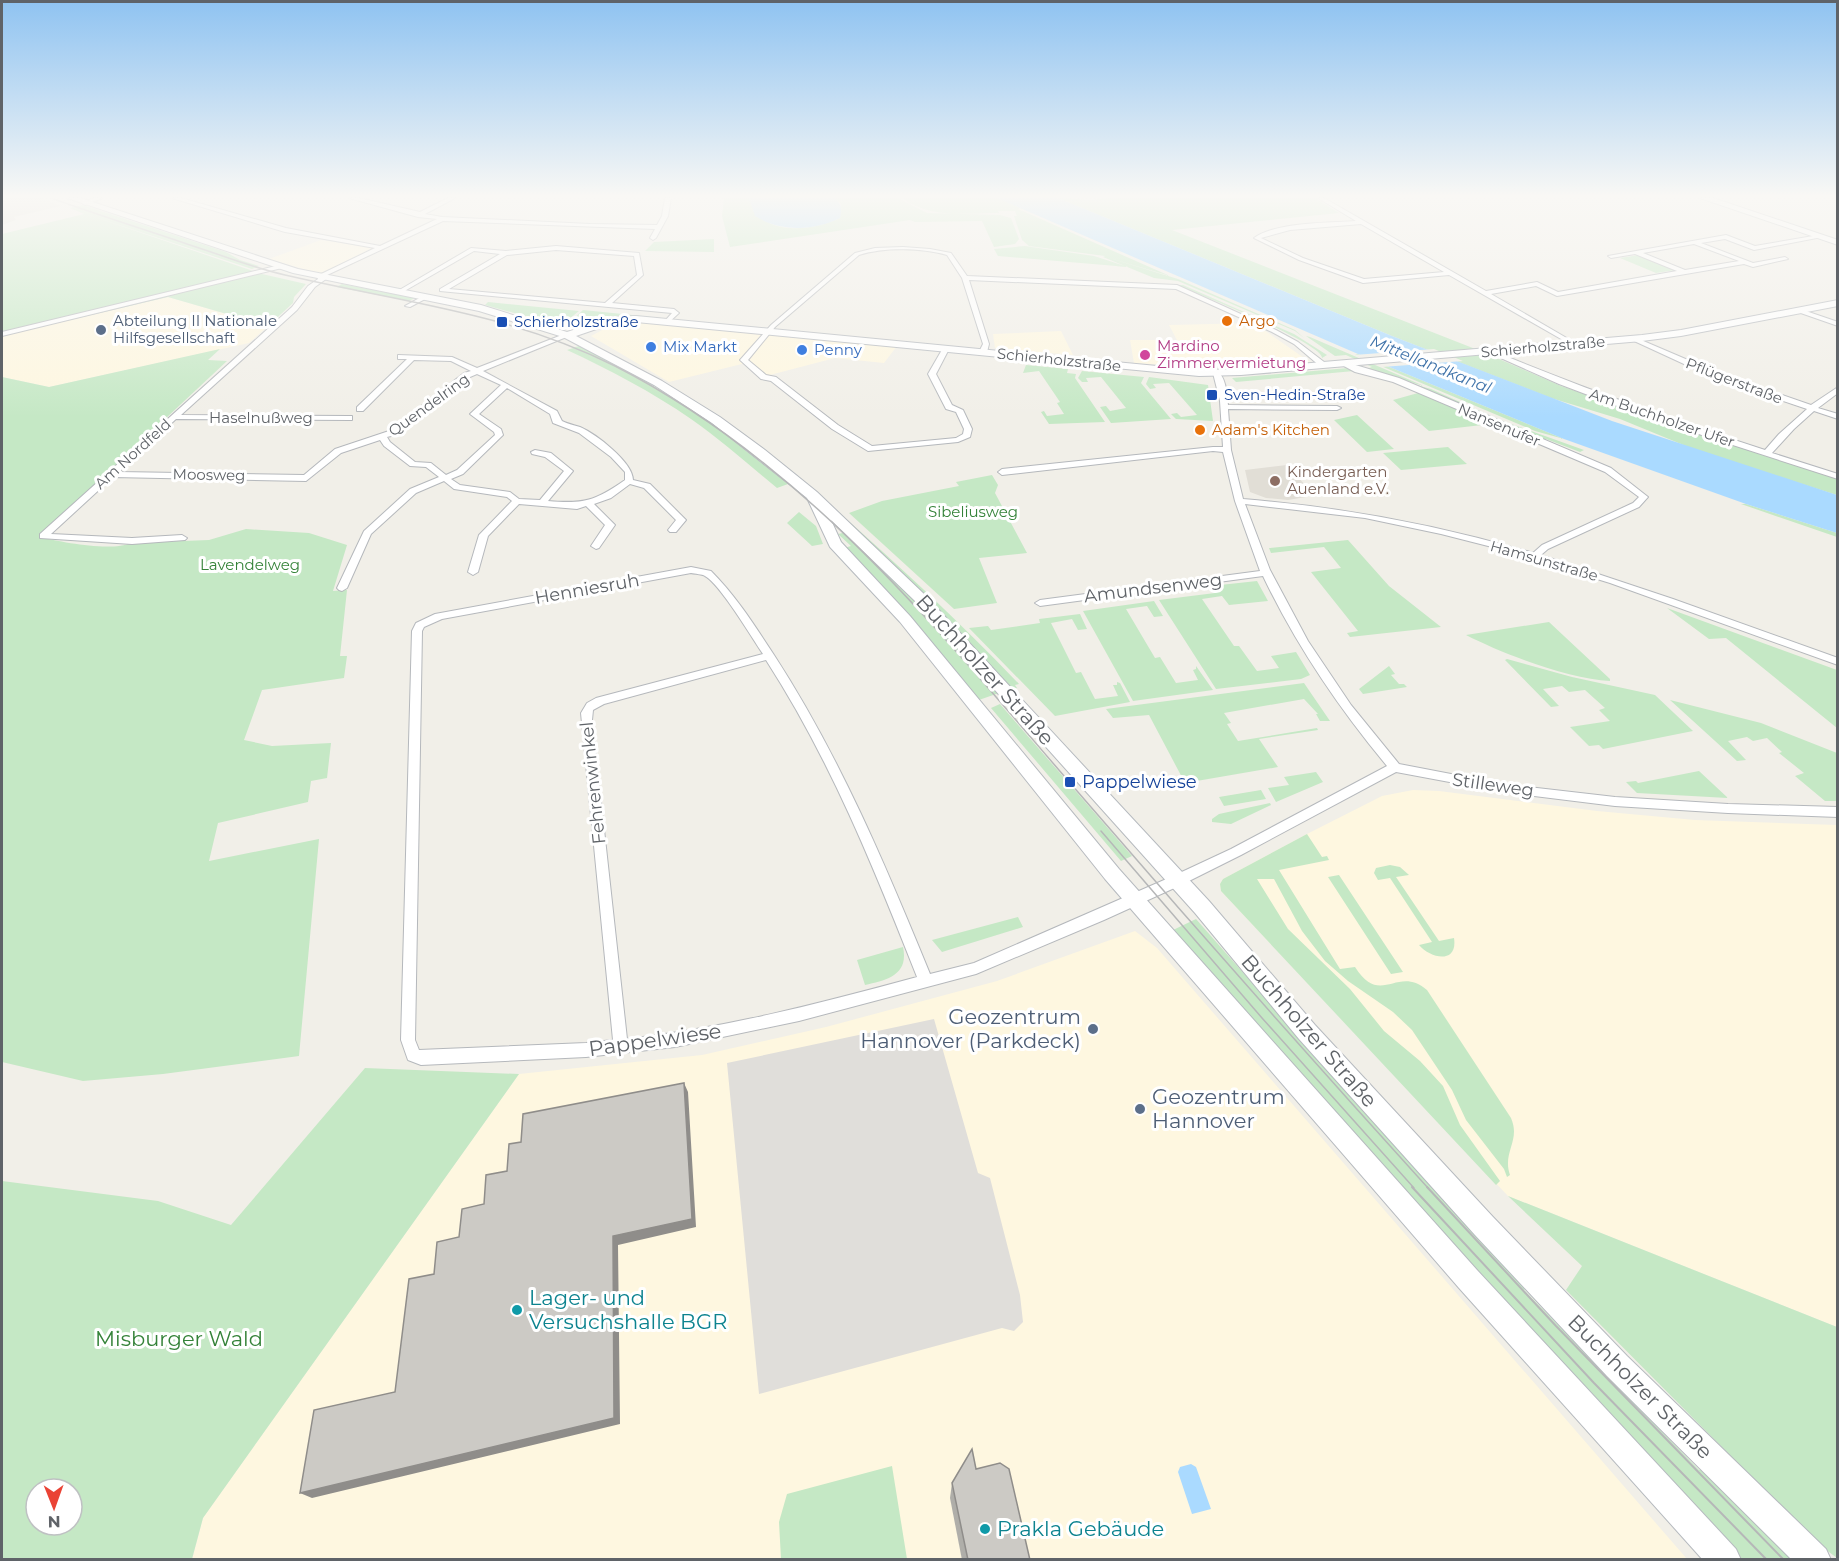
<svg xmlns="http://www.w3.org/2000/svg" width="1839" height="1561" viewBox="0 0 1839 1561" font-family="Montserrat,sans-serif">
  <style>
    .commercial { fill: #fef7e0 }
    .industrial { fill: #e0deda }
    .education { fill: #e1ded6 }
    .green { fill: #c5e8c5; fill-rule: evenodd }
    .water { fill: #aadaff }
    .pier { fill: #f1efe8 }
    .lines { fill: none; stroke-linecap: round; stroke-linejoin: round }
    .street-casing { stroke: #b5b8bc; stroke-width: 2 }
    .secondary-casing { stroke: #b6babf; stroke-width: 2 }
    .street { fill: #fff; fill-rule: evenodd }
    .secondary { fill: #fff; fill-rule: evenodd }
    .tram-far1 { stroke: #b6b7b8; stroke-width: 1.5 }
    .tram { stroke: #b6b7b8; stroke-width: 2 }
    .wall { fill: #afaea9 }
    .shaded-wall { fill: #8f8d8a }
    .building { fill: #cccac5; stroke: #8f8d8a; stroke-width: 1.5 }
    .food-dot { fill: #e8710a; stroke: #fff; stroke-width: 2 }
    .transit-dot { fill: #1a4fb4; stroke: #fff; stroke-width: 2 }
    .service-dot { fill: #5c6f8a; stroke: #fff; stroke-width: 2 }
    .shop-dot { fill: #3f7fe0; stroke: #fff; stroke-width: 2 }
    .hotel-dot { fill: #d1479c; stroke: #fff; stroke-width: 2 }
    .education-dot { fill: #8d6e63; stroke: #fff; stroke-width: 2 }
    .culture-dot { fill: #0f9aa8; stroke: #fff; stroke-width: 2 }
    .labels { text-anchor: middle; stroke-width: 6; stroke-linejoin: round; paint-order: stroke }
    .far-service-label { font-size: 15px; fill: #4e5e75; stroke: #fff; text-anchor: start }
    .far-food-label { font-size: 15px; fill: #c56008; stroke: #fff; text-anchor: start }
    .far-transit-label { font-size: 15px; fill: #164399; stroke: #fff; text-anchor: start }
    .far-hotel-label { font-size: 15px; fill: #b23c85; stroke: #fff; text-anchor: start }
    .far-shop-label { font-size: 15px; fill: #366cbe; stroke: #fff; text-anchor: start }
    .far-street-label { font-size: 15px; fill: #5f6368; stroke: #fff }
    .far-education-label { font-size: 15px; fill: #785e54; stroke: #fff; text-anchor: start }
    .far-park-label { font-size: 15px; fill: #348238; stroke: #fff }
    .far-water-label { font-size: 16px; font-style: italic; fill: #4174aa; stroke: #fff }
    .street-label { font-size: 18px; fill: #5f6368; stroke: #fff }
    .transit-label { font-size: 18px; fill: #164399; stroke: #fff; text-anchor: start }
    .near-street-label { font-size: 21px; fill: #5f6368; stroke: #fff }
    .near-service-label { font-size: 21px; fill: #4e5e75; stroke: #fff; text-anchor: end }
    .near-culture-label { font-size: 21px; fill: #0d838f; stroke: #fff; text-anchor: start }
    .near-park-label { font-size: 21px; fill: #348238; stroke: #fff }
  </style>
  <rect width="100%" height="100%" fill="#f1efe8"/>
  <path class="commercial" d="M321 240 372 248 320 274 269 259Z
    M168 297 268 326 249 343 49 387 2 377V336Z
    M640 322 897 346 884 363 835 358 766 376 750 362 669 382 591 336 606 328Z
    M1254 323 1310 362 1199 367 1134 363 1130 340H1165L1167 344H1179L1169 325Z
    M1061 331 1073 355 995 348 993 334Z
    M1413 790 1439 791 1597 811 1695 820 1837 825V1327L1508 1196 1221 891 1220 884 1223 879 1307 834 1382 796Z
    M1135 931 1157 948 1687 1559 192 1560 203 1518 519 1074 702 1055 826 1027 997 981Z"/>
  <path class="industrial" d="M934 1019 978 1173 990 1178 1020 1295 1023 1322 1014 1331 1002 1328 759 1394 727 1063Z"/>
  <path class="education" d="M9 198H40L61 206 14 217 16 220 2 225V200Z
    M1287 465 1307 487 1299 488 1306 497 1288 500 1266 498 1250 492 1245 470Z"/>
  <path class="green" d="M724 198H749C759 237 811 232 840 218L841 204 835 198H898L927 213 1000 215 1011 218 1019 239 1015 244 994 247 982 221 915 222 910 220 730 247 722 216Z
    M902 198H997L1022 207 1018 209 1170 276 1106 257 1178 279 1295 330 1304 338 1295 331 1178 281 1154 278 1103 257 1105 256 1029 246 1022 240 1014 216H1017L1015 211H998L999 213C966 213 930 219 902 198Z
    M1058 198 1090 200 1111 198H1315L1339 213 1172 230 1483 352 1561 386 1765 456 1837 478V495L1703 453 1620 419 1551 398 1392 336Z
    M83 205 226 252 240 260 259 266 252 269 89 215 262 274 306 284 294 297 293 303 268 326 168 297 2 336V234L84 214 70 208Z
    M714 239V252L645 251 654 242Z
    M1025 246 1094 256 1128 267 998 256 994 249Z
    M1639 255 1676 270 1656 273 1620 258Z
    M342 284 415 298 409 301 336 287Z
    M1175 285H1183L1294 334 1327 355 1322 358C1324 344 1195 292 1175 285Z
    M488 302 579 311 569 319 550 323 485 305Z
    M583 310 662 318 617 316 585 321 577 325 570 322Z
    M1306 336 1310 337 1424 386 1366 369 1372 367 1346 355 1335 356Z
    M579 346 642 379 703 417 788 484 777 488C749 465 721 440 691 419 652 392 610 370 567 350Z
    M220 349 208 360 227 361 39 537C62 542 110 552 131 543L209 540 246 529 309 533 347 545 333 591 347 590 340 656H347L344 678 262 690 244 740 272 746 331 743 327 778 311 781 308 802 218 823 209 861 319 839 299 1056 163 1074 83 1081 2 1062V377L49 387Z
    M1358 354 1564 439 1535 431 1355 355Z
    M1026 365 1068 369 1067 373 1076 374 1075 378 1105 422 1049 424 1041 412 1044 411 1047 416 1064 414 1057 403 1060 402 1039 371 1023 373Z
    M1348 368 1354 371 1247 381 1236 382 1232 378Z
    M1082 371 1144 377 1141 383 1171 419 1111 423 1100 407 1106 406 1110 411 1126 408 1101 377 1086 378 1088 382H1082L1078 378Z
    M1149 377 1208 385 1213 421 1176 419 1171 414 1177 413 1181 417 1197 415 1169 383 1153 384 1156 388 1150 389 1146 384Z
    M1402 381 1431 389 1500 420 1584 450 1580 452 1546 439 1541 441Z
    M1418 393 1491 424 1429 431 1393 400Z
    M1357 415 1394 449 1367 452 1334 420Z
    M1448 447 1467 464 1401 470 1383 453Z
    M992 475 998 485 995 493 1027 553 979 558 997 603 954 609 849 513 882 501 959 486 956 482Z
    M828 503C894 561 958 620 1019 684L1015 685 1017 688 1013 689 943 615Z
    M1741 504H1746L1837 533V537Z
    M799 512 816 526 823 544 812 546 787 523Z
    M847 532 934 621 999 693 976 701 844 548 851 546 838 534Z
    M1348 540 1389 586 1441 627 1350 637 1347 633 1358 631 1311 572 1341 568 1324 547 1271 553 1269 548Z
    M1257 581 1268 601 1229 605 1222 596 1202 599 1234 646H1239L1257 671 1279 668 1271 656 1296 652 1310 675 1301 679 1216 689 1159 600 1215 593 1211 586Z
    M1154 601 1163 616 1154 617 1147 606 1126 609 1155 658 1160 657 1176 683 1198 680 1193 670 1196 669V666L1213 690 1133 701 1083 611Z
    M1667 608 1837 670V728L1726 638 1709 639Z
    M1080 614 1087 629 1078 630 1072 619 1051 623 1076 673 1081 672 1095 699 1118 696 1113 685H1117V682L1120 683 1130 702 1055 716 969 628 988 626 991 630 1040 623 1039 619Z
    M1549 622 1610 679V681C1569 679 1503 654 1466 635Z
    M1507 659 1572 677 1655 695 1693 731 1603 749 1599 745 1589 746 1570 727 1610 721 1599 710 1605 708 1585 690 1569 692 1562 686 1543 689 1559 706 1551 707 1507 662 1505 660Z
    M1389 666 1395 674 1391 675 1399 684H1404L1407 687 1363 694 1359 689Z
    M1304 683 1330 721H1320L1316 714H1318L1304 699 1224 713 1231 723 1227 724 1238 741 1317 728 1318 730 1259 739 1278 767 1185 783 1149 715 1113 718 1106 709Z
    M1670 700 1761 723 1837 753V801H1825L1795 776 1804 773 1779 753 1782 752 1767 738 1753 741 1747 737 1728 741 1746 760 1737 761Z
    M1000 704 1132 856 1121 861 991 708Z
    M1699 771 1728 798 1637 793 1626 782 1636 781 1638 783Z
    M1316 772 1323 782 1276 802 1268 788 1289 785 1284 777Z
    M1261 790 1266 799 1224 806 1219 797Z
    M1270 803 1271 805 1231 824 1212 822V819L1219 814Z
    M1307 834 1322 857 1327 856 1329 860 1279 870 1340 969 1355 967C1381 1008 1397 964 1427 990L1511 1118C1521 1141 1502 1152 1510 1175L1507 1177 1504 1169 1466 1120 1452 1090 1412 1030 1393 1012 1348 981 1325 961 1302 931 1274 879H1257L1288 929 1350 989 1384 1031 1420 1061 1443 1086 1460 1125 1500 1181 1496 1185 1221 891 1220 884 1223 879Z
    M1390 865 1400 867 1409 875 1396 877 1439 941 1454 938C1458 964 1431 959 1419 945L1432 942 1390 878 1378 880 1374 873 1376 868Z
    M1339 875 1403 972 1391 974 1328 877Z
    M1018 917 1023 927 942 952 932 940Z
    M1196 919 1341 1084 1526 1287 1524 1290 1699 1470 1704 1469 1797 1559H1740L1601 1408 1602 1404 1442 1233 1171 931Z
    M903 947C909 975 887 980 865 985L857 960Z
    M365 1068 519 1074 203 1518 192 1559H2V1181L158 1201 231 1225ZM36 1489H72V1525H36Z
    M1508 1196 1837 1327V1558L1817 1543 1566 1290 1582 1266Z
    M892 1466 907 1559H781L779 1522 787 1494Z"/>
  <path class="water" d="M749 198H835C842 205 842 209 840 218 814 231 780 232 755 216Z
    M997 198H1058L1392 336 1612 421 1837 495V533L1746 504 1564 439 1358 354Z
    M1191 1464 1196 1467 1211 1509 1192 1514 1178 1472 1180 1467Z"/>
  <path class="pier" d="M1434 349 1463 361 1382 367 1354 355Z"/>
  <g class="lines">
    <defs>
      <path id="street" d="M94 198H102L85 205 82 203Z
        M172 198H181L286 228 380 246 437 219 418 217 349 198H359L420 212 448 198H455L425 214 442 217 590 224 657 225 662 216 665 198H671L668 216 656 238 653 240 650 238 655 229 443 221 325 276 326 279 315 287 297 310 181 415 349 416H352V420L176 419 119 472 304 475 335 449 389 431 464 373 471 371 451 361 414 360 363 411H357V407L407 359H398V355L452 357 477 368 567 333 570 335 569 336 483 371 557 411 562 421C568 424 574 425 580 427 596 434 633 462 633 480L650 484 686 520 676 532H670L668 530 676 520 644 488 630 484 611 498 594 504 615 525 599 548 596 549 591 546 605 525 586 506 577 509 519 504 488 536 478 572 473 575 468 572 479 535 512 501 507 497 454 489 444 481 416 493 371 534 347 588 342 591 339 590 337 588 364 531 410 489 439 477 426 467 410 466 384 446 380 440 341 453 306 481 113 477 51 534 132 538 182 535 187 538 185 540 132 544 40 538V534L292 307 308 286 318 279 317 276 375 248 285 232ZM477 374 501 385 470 414 494 432 495 435 457 470 446 475 431 463 415 462 390 442 387 437 395 435 470 377ZM507 388 550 414 553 423 579 433 611 457 625 472V480C595 501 584 504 548 501L573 471 551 453 535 450 531 452 532 454 545 457 564 471 540 500 519 499 510 492 460 485 451 479 463 474 503 435 501 429 479 414Z
        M1318 198H1324L1486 291 1537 282 1558 292 1677 271 1635 254 1611 258 1608 256 1726 235 1755 246 1819 235 1822 237 1754 250 1725 239 1701 243 1753 263 1785 257 1788 259 1753 267 1744 264 1557 296 1536 286 1491 294 1577 344V346L1575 347 1449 275 1363 283 1299 260 1254 238C1276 222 1328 223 1356 221ZM1361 224 1444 272 1364 279 1303 258 1261 238 1290 230ZM1694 244 1739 261 1685 270 1643 253Z
        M556 246 639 253 643 275 612 303 674 309 679 313 667 324 664 322 672 313 440 291V289L500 254 474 251 401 293 396 292 471 248 506 251ZM556 250 634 256 637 275 605 303 449 289 507 255Z
        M903 247 930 249 951 253 967 276 1177 285 1276 330 1298 342 1328 365 1321 367 1294 344 1272 332 1176 289 969 280 989 344 987 352 983 354 979 352 983 344 962 278 947 255C921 248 885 247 859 255L775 327 748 360 766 375 776 377 838 425 872 446 956 438 963 434 964 429 956 412 946 409 928 374 943 348H947L949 349 936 374 952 405 963 410 972 429 970 437 958 442 868 451 832 429 771 381 761 379 740 360 771 325 855 253 875 248Z
        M280 265 282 268 2 336V332Z
        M425 295 428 297 427 298 410 307 405 306Z
        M1797 308 1838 322V326L1795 311 1794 310Z
        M1634 337 1716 372 1811 405 1838 387V393L1818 408 1838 414V419L1814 411 1794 429 1772 453 1838 474V479L1649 418 1559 384 1485 351 1491 350C1582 388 1673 420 1765 450L1779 434 1807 409 1710 376 1632 340 1631 339Z
        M1342 361 1399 378 1611 468 1648 497 1639 507 1548 549 1541 555 1673 599 1838 658V665L1610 583 1496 548 1441 534 1365 518 1245 504 1270 570 1308 641 1351 705 1399 764 1503 784 1615 797 1728 804 1838 807V817L1728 813 1615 806 1503 792 1396 772 1241 855 1181 885 1104 920 976 974 799 1021 675 1047 586 1057 421 1065 408 1060 401 1040 412 631 416 623 435 614 691 567 711 571C736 596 755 626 774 655 839 755 885 864 930 974L974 963 1171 877 1231 849 1387 766C1338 707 1296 645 1263 576L1040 606 1035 603 1040 600 1260 571 1235 501 1223 452 1213 451 1002 475 998 472 1002 469 1213 447H1223L1220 401 1213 373 1217 371C1226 377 1227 394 1228 405L1337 406 1341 408 1337 410 1228 409 1231 450 1243 499C1342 507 1438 525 1533 553L1542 545 1633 503 1639 497 1605 472 1393 382 1355 372 1342 365ZM691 573C695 574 702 574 705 576 720 584 752 638 763 654L596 698 587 703 581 713 613 1040 586 1043 419 1050 415 1040 422 631 424 627 442 619ZM766 660C830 759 874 868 917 977 821 1003 726 1028 627 1039L592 720 593 710 604 704Z"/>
      <path id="secondary" d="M67 198H80L298 269 481 305 567 332 613 317 636 316 1199 370 1241 369 1642 335 1681 330 1838 300V306L1681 336 1642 341 1241 375 1199 376 636 322 614 323 576 336 662 381 720 417 765 450 817 492 924 594 1209 901 1315 1025 1493 1217 1627 1356 1826 1549 1831 1560H1792L1607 1376 1475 1235 1299 1039 1195 913 914 600 831 520 841 542 910 616 1119 869 1477 1270 1736 1549 1741 1560H1703L1459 1288 1105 879 900 622 830 547 807 498 712 423 654 385 563 337 479 311 293 273Z
        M1700 198H1713L1838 240V245Z"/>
    </defs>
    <use href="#street" class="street-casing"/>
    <use href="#secondary" class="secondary-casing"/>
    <use href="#street" class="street"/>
    <use href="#secondary" class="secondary"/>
    <path class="tram-far1" d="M51 198C98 215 146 230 193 246 224 256 254 268 285 275 400 302 507 312 615 366 811 466 943 637 1084 799 1197 930 1312 1060 1428 1188
      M1101 831 1262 1018 1414 1188"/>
    <path class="tram" d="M1412 1187 1594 1383 1767 1560
      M1427 1187 1556 1326 1784 1560"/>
  </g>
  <path class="wall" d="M976 1469 1030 1560H962L950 1498 952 1483Z"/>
  <path class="shaded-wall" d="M684 1083 688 1092 696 1227 618 1245 620 1424 312 1498 300 1493Z"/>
  <path class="building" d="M684 1083 692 1219 613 1236 614 1418 300 1493 314 1410 395 1392 409 1279 434 1274 437 1242 459 1237 462 1209 484 1204 486 1175 507 1171 509 1144 521 1142 523 1114Z
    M972 1449 976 1469 1000 1463 1009 1469 1030 1560H968L952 1483Z"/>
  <linearGradient id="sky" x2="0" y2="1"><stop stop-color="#8fc3f1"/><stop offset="0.47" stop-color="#f9f8f5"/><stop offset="1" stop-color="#f9f8f5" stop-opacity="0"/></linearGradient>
  <rect width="1839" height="417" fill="url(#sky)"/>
  <g class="food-dot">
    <circle cx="1227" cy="321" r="6"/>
    <circle cx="1200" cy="430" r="6"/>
  </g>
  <g class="transit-dot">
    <rect x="496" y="316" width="12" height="12" rx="3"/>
    <rect x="1206" y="389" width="12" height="12" rx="3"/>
    <rect x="1064" y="776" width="12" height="12" rx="3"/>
  </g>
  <g class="service-dot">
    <circle cx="101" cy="330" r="6"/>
    <circle cx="1093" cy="1029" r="6"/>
    <circle cx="1140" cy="1109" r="6"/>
  </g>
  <g class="shop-dot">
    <circle cx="651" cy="347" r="6"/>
    <circle cx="802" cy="350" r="6"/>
  </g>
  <circle class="hotel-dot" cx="1145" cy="355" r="6"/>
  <circle class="education-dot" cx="1275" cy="481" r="6"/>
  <g class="culture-dot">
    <circle cx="517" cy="1310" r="6"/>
    <circle cx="985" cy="1529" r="6"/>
  </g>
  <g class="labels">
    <g class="far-service-label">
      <text x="113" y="326">Abteilung II Nationale<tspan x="113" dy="17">Hilfsgesellschaft</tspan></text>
    </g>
    <g class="far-food-label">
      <text x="1239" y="326">Argo</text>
      <text x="1212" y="435">Adam's Kitchen</text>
    </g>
    <g class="far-transit-label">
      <text x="514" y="327">Schierholzstraße</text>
      <text x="1224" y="400">Sven-Hedin-Straße</text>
    </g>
    <g class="far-hotel-label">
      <text x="1157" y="351">Mardino<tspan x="1157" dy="17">Zimmervermietung</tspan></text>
    </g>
    <g class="far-shop-label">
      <text x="663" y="352">Mix Markt</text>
      <text x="814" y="355">Penny</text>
    </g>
    <g class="far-street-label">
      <text transform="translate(1543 347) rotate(-5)" y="5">Schierholzstraße</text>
      <text transform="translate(1059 360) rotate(6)" y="5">Schierholzstraße</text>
      <text transform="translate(1734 381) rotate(21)" y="5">Pflügerstraße</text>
      <text transform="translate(429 405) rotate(-36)" y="5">Quendelring</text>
      <text x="261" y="423">Haselnußweg</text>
      <text transform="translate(1662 418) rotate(19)" y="5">Am Buchholzer Ufer</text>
      <text transform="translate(1499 425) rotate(23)" y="5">Nansenufer</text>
      <text transform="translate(133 454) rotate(-42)" y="5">Am Nordfeld</text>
      <text transform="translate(209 475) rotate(1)" y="5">Moosweg</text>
      <text transform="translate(1544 561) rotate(16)" y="5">Hamsunstraße</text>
    </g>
    <g class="far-education-label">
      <text x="1287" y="477">Kindergarten<tspan x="1287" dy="17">Auenland e.V.</tspan></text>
    </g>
    <g class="far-park-label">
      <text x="973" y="517">Sibeliusweg</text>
      <text x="250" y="570">Lavendelweg</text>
    </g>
    <g class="far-water-label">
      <text transform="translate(1431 364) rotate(22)" y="6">Mittellandkanal</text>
    </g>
    <g class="street-label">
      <text transform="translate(1153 588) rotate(-7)" y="6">Amundsenweg</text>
      <text transform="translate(587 589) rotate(-10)" y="6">Henniesruh</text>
      <text transform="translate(593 783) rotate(-96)" y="6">Fehrenwinkel</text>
      <text transform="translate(1493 785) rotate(8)" y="6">Stilleweg</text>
    </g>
    <g class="transit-label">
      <text x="1082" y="788">Pappelwiese</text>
    </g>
    <g class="near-street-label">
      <text transform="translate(985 670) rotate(48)" y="7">Buchholzer Straße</text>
      <text transform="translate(1309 1031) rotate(49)" y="7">Buchholzer Straße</text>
      <text transform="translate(655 1040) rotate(-8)" y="7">Pappelwiese</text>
      <text transform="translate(1640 1387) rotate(45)" y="7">Buchholzer Straße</text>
    </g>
    <g class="near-service-label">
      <text x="1081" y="1024">Geozentrum<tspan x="1081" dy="24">Hannover (Parkdeck)</tspan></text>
      <text x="1152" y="1104" text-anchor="start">Geozentrum<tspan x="1152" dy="24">Hannover</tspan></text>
    </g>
    <g class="near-culture-label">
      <text x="529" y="1305">Lager- und<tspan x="529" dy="24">Versuchshalle BGR</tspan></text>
      <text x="997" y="1536">Prakla Gebäude</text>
    </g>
    <g class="near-park-label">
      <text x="179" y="1346">Misburger Wald</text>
    </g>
  </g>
  <rect width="1839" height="1561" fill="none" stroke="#5f6368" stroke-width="6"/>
  <g transform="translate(54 1507) rotate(179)"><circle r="28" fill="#ffffff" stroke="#bfc1c3" stroke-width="1.5"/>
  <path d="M0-4.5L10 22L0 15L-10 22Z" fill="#ea4335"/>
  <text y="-9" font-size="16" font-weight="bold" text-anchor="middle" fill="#5f6368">N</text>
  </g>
</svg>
